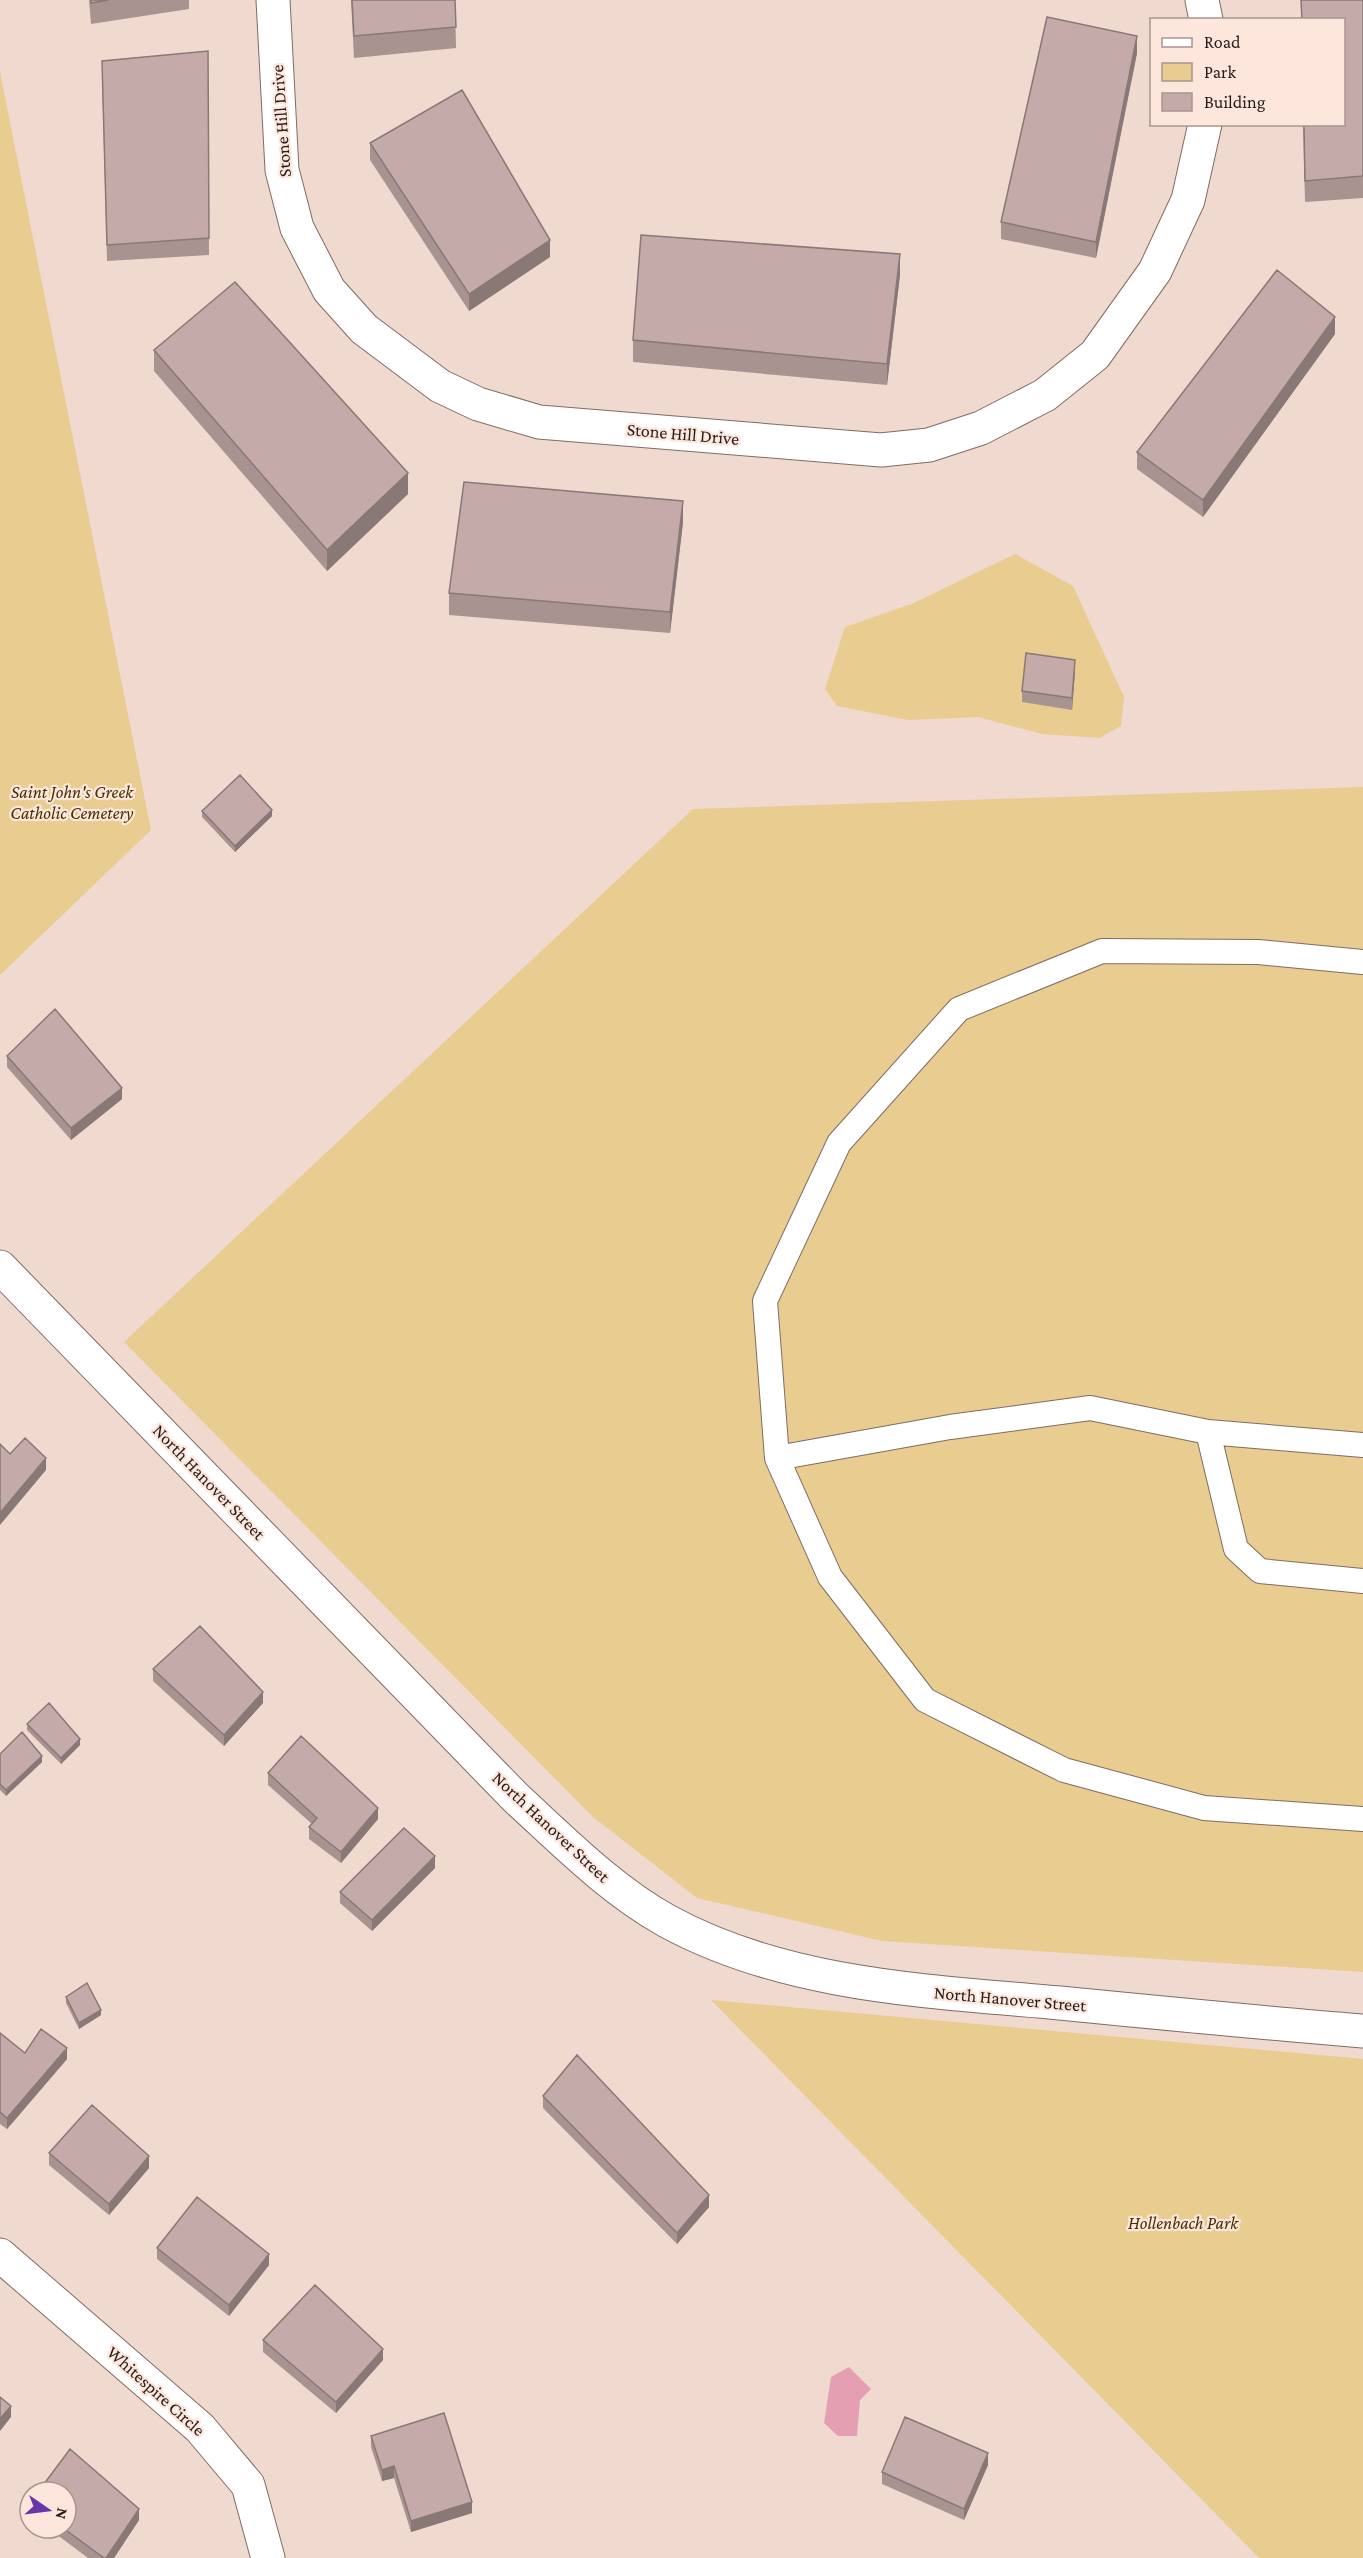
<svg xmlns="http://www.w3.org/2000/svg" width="1363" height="2558" viewBox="0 0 1363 2558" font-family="'Crimson Pro',serif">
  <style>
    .green { fill: #e8cc90 }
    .water { fill: #e4a0b2 }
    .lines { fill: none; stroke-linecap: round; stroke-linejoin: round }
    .service-casing { stroke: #806c63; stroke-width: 26 }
    .minor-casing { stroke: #806c63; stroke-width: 35 }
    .tertiary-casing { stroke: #806c63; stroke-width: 35 }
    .service { stroke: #fff; stroke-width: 24 }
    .minor { stroke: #fff; stroke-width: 33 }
    .tertiary { stroke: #fff; stroke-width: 33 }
    .wall { fill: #a99391 }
    .shaded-wall { fill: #897876 }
    .building { fill: #c4aba9; stroke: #897876; stroke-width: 1.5 }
    .labels { text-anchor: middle; stroke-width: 4.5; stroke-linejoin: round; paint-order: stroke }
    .street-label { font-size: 18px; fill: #261d1a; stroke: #fde6dc }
    .park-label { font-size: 18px; font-style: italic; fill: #433000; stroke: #fde6dc }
  </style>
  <rect width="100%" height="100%" fill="#f0d9cf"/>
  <path class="green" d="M0 72 151 830 0 975Z
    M1015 554 1073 586 1124 697 1121 726 1099 738 1042 734 978 717 908 720 837 706 825 689 845 627 914 603Z
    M1363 787V1972L882 1941 697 1898 593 1817 124 1342 693 809Z
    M711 2000 1363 2059V2558H1259Z"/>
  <path class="water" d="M849 2367 871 2389 860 2400 857 2436H838L824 2423 831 2377Z"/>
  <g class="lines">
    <defs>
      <path id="service" d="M1363 962 1258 952 1102 951 959 1009 839 1143 765 1301 777 1458 830 1577 925 1700 1064 1770 1204 1808 1363 1819
        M1208 1432 1236 1549 1260 1571 1363 1581
        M777 1458 950 1427 1090 1408 1208 1432 1363 1445"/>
      <path id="minor" d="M273 0 282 170 297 228 329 290 364 329 440 386 478 404 539 422 881 450 929 445 981 428 1045 395 1095 355 1155 271 1188 200 1205 124
        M1202 0 1206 20
        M0 2255 200 2428 248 2485 268 2558"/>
      <path id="tertiary" d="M0 1267 516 1798C564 1842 610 1889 667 1921 786 1986 928 1991 1060 2003 1161 2013 1262 2023 1363 2031"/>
    </defs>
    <use href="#service" class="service-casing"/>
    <use href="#minor" class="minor-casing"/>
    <use href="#tertiary" class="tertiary-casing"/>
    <use href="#service" class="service"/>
    <use href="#minor" class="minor"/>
    <use href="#tertiary" class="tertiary"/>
  </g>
  <path class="wall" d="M89 0H189V9L91 24Z
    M351 0H455L456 48 354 58Z
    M1363 0V198L1305 202 1303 124Z
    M208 51 209 255 107 261 102 77Z
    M1137 53 1096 258 1001 239V222Z
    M370 143 550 257 469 311 370 160Z
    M900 275 887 385 633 362V340Z
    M1335 334 1203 517 1137 469V452Z
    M154 350 408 494 327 571 154 371Z
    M683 522 670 633 449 615V593Z
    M1075 671 1072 710 1022 702V691Z
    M202 811 272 816 235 852 202 817Z
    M7 1056 122 1099 71 1140 7 1067Z
    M153 1669 263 1703 224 1746 153 1681Z
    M27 1724 80 1745 61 1764 27 1730Z
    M0 1754 42 1762 6 1796 0 1790Z
    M268 1773 378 1819 341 1863 309 1839V1827L312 1824 268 1785Z
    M435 1868 372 1931 340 1903V1892Z
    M66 1997 101 2015 79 2029 66 2003Z
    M0 2033 25 2053 67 2059 7 2129 0 2124Z
    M543 2096 709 2207 677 2244 543 2108Z
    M49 2153 149 2168 109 2215 49 2165Z
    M157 2248 269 2265 229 2316 157 2259Z
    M263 2340 383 2360 336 2413 263 2352Z
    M371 2436 472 2513 411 2532 394 2478 382 2481 371 2447Z
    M988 2465 964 2520 882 2484V2472Z
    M139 2520 114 2558H88L48 2528H66Z"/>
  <path class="shaded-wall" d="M1137 36V53L1096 258V242Z
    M550 240V257L469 311V294Z
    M900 254V275L887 385V364Z
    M1335 317V334L1203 517V500Z
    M408 473V494L327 571V550Z
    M683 501V522L670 633V612Z
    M1075 660V671L1072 710V698Z
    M272 810V816L235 852V846Z
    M122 1088V1099L71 1140V1128Z
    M46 1458V1470L0 1525V1513Z
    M263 1692V1703L224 1746V1735Z
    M80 1739V1745L61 1764V1758Z
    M42 1756V1762L6 1796V1790Z
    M378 1808V1819L341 1863V1852Z
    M435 1856V1868L372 1931V1920Z
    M101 2010V2015L79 2029V2023Z
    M67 2048V2059L7 2129V2118Z
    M149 2156V2168L109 2215V2204Z
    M709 2195V2207L677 2244V2233Z
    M269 2254V2265L229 2316V2305Z
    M383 2349V2360L336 2413V2402Z
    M11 2406V2417L0 2431V2419Z
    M988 2453V2465L964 2520V2509Z
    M394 2466V2478L382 2481V2470Z
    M472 2502V2513L411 2532V2521Z
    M139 2509V2520L114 2558H106Z"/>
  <path class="building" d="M91 0H108L91 3Z
    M352 0H455L456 27 354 36Z
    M1301 0H1363V176L1305 181 1304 124H1344V20H1302Z
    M1047 17 1137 36 1096 242 1001 222Z
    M208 51 209 238 107 245 102 61Z
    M462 90 550 240 469 294 370 143Z
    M641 235 900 254 887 364 633 340Z
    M1277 270 1335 317 1203 500 1137 452Z
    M235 282 408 473 327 550 154 350Z
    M464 482 683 501 670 612 449 593Z
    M1026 653 1075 660 1072 698 1022 691Z
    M240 775 272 810 235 846 202 811Z
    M55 1009 122 1088 71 1128 7 1056Z
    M25 1438 46 1458 0 1513V1444L10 1454Z
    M200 1626 263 1692 224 1735 153 1669Z
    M49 1703 80 1739 61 1758 27 1724Z
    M22 1732 42 1756 6 1790 0 1784V1754Z
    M301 1736 378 1808 341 1852 309 1827 317 1818 268 1773Z
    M404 1828 435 1856 372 1920 340 1892Z
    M87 1983 101 2010 79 2023 66 1997Z
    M41 2029 67 2048 7 2118 0 2112V2033L25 2053Z
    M577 2055 709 2195 677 2233 543 2096Z
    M92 2105 149 2156 109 2204 49 2153Z
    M197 2197 269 2254 229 2305 157 2248Z
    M315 2285 383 2349 336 2402 263 2340Z
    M0 2397 11 2406 0 2419Z
    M444 2413 472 2502 411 2521 394 2466 382 2470 371 2436Z
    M905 2417 988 2453 964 2509 882 2472Z
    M70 2449 139 2509 106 2558H104L63 2528H66V2492H38Z"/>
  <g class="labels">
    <g class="street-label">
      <text transform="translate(281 121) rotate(-94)" y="6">Stone Hill Drive</text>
      <text transform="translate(683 434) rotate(5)" y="6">Stone Hill Drive</text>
      <text transform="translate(209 1482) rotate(46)" y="6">North Hanover Street</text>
      <text transform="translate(551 1827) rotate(43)" y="6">North Hanover Street</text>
      <text transform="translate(1010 1999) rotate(5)" y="6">North Hanover Street</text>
      <text transform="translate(156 2391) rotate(42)" y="6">Whitespire Circle</text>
    </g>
    <g class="park-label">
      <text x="72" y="798">Saint John's Greek<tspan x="72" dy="21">Catholic Cemetery</tspan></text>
      <text x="1183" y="2229">Hollenbach Park</text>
    </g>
  </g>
  <rect x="1150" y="18" width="195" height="108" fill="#fde6dc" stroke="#a7968e" stroke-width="1.5"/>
  <rect x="1162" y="38" width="30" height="9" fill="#ffffff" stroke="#a7968e" stroke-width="1.5"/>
  <text x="1204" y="48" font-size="18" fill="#261d1a">Road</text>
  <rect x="1162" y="63" width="30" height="18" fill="#e8cc90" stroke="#a7968e" stroke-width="1.5"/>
  <text x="1204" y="78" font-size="18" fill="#261d1a">Park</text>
  <rect x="1162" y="93" width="30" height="18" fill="#c4aba9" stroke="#a7968e" stroke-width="1.5"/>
  <text x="1204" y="108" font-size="18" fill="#261d1a">Building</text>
  <g transform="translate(48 2510) rotate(104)"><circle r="28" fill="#fde6dc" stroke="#a7968e" stroke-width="1.5"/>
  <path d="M0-4.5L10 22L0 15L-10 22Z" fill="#6a34ab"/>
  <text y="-9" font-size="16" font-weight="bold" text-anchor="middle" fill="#261d1a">N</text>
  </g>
</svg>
